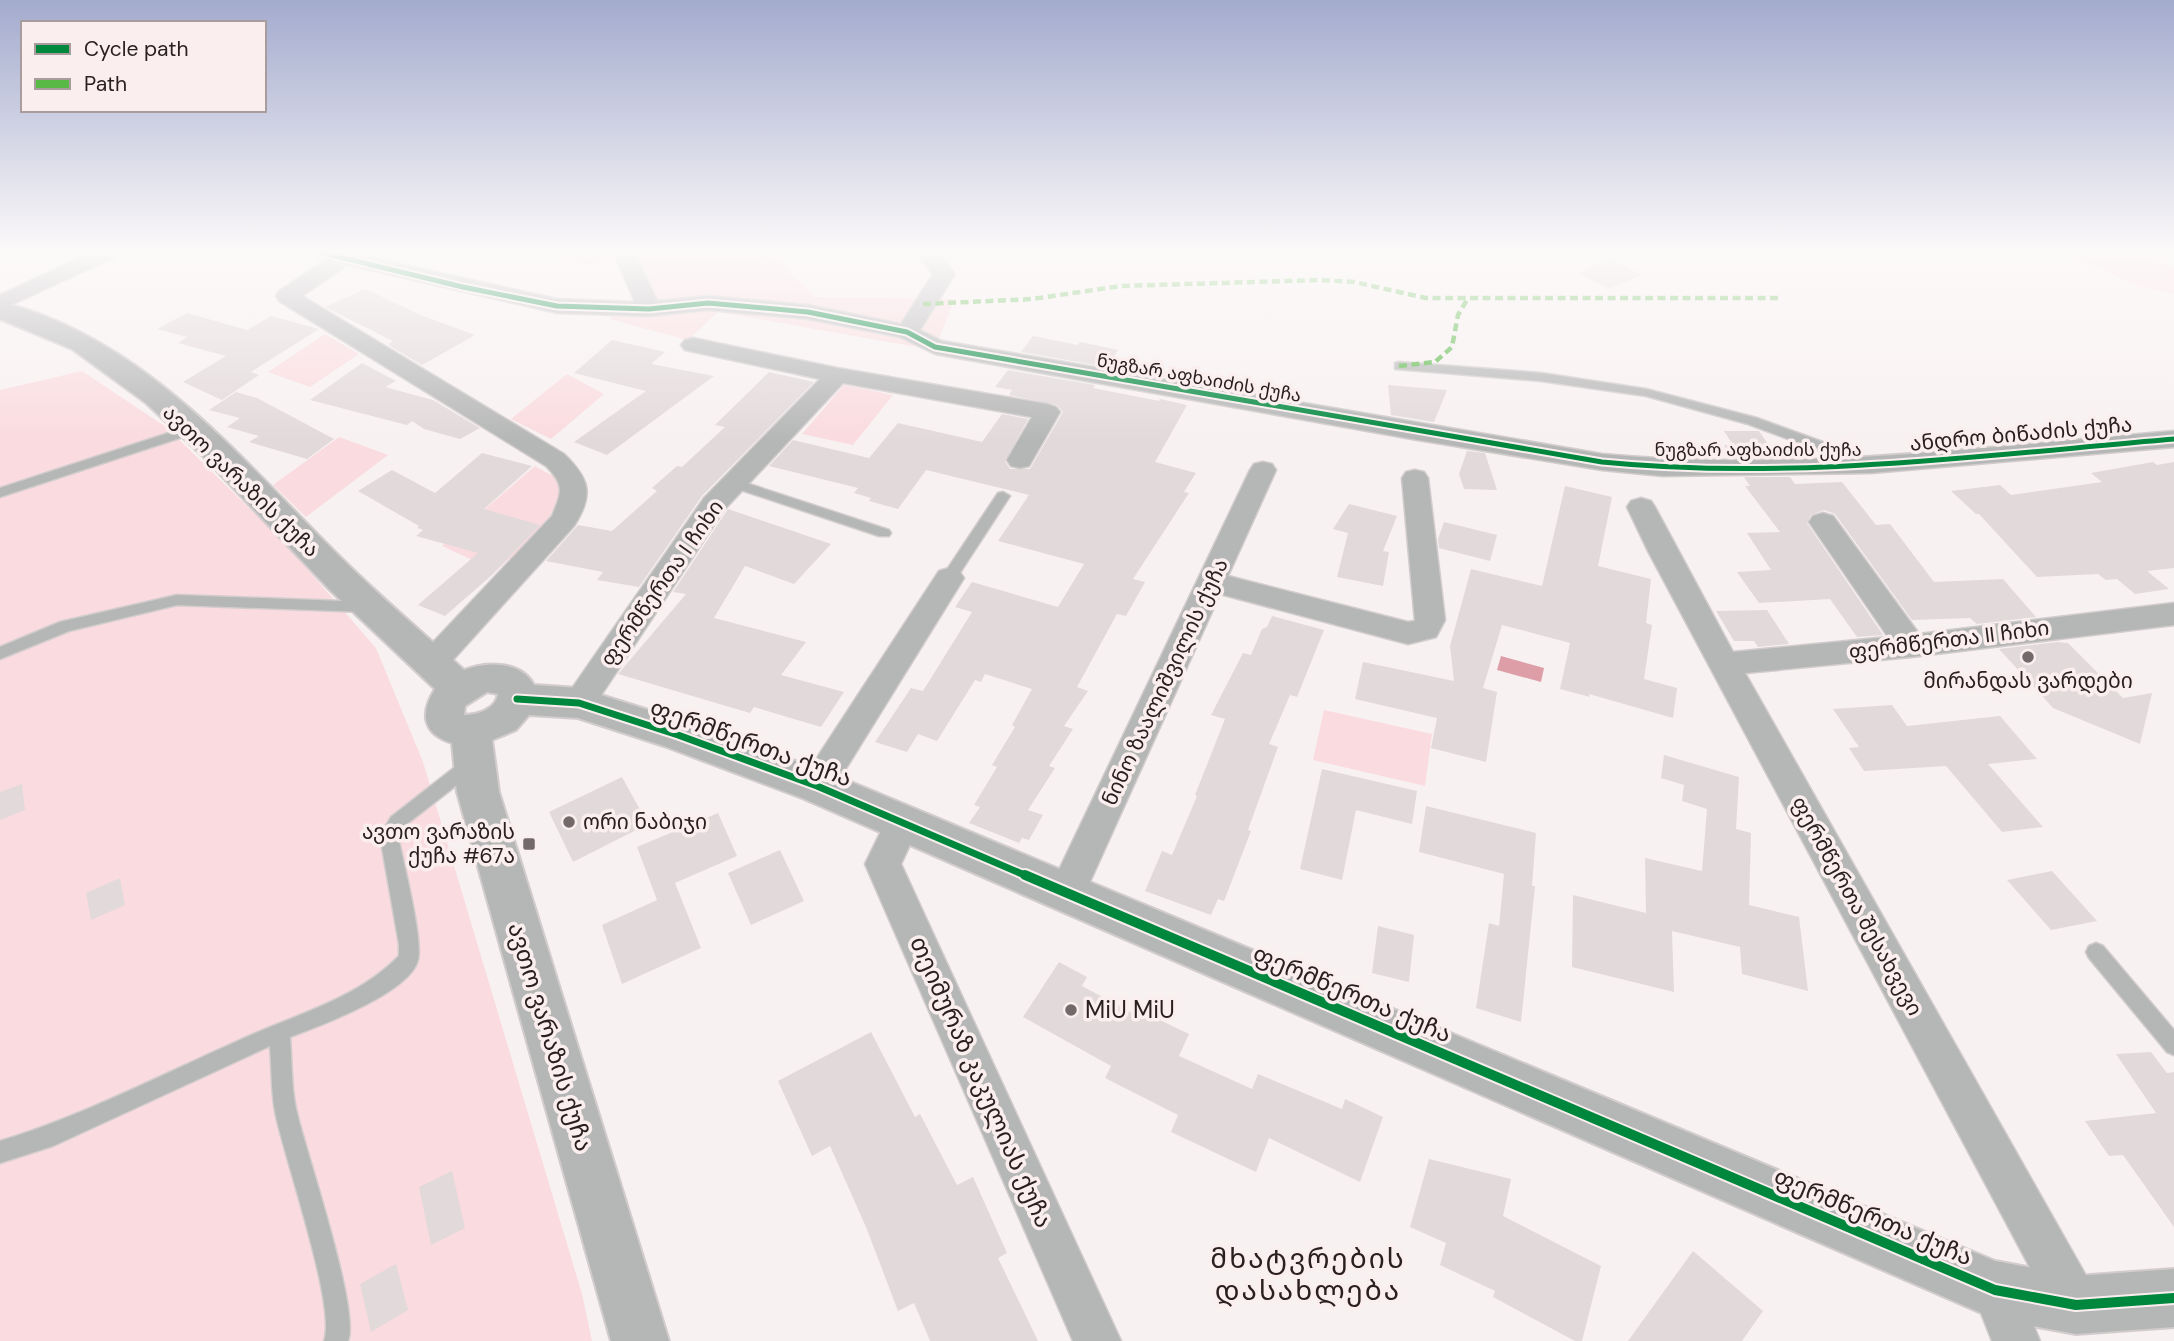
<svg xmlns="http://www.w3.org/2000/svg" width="2174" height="1341" viewBox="0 0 2174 1341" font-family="'DM Sans','Noto Sans Georgian',sans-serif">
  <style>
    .green { fill: #fadbdf }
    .water { fill: #dd9ea7 }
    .building { fill: #e2d9da }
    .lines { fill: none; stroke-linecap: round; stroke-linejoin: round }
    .service-casing { stroke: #d2cccd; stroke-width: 3 }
    .minor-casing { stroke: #d2cccd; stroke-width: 3 }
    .tertiary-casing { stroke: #d2cccd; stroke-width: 4 }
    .service { fill: #b5b6b6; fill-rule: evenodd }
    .minor { fill: #b5b6b6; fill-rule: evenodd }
    .tertiary { fill: #b5b6b6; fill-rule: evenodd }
    .quiet { stroke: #58b947; stroke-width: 4.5; stroke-dasharray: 8 4.5; stroke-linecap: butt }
    .cycleway-far2-casing { stroke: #fbeeef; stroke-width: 9 }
    .cycleway-far1-casing { stroke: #fbeeef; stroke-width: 11 }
    .cycleway-casing { stroke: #fbeeef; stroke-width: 14 }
    .cycleway-far2 { stroke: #00873e; stroke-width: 5 }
    .cycleway-far1 { stroke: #00873e; stroke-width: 7 }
    .cycleway { stroke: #00873e; stroke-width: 10 }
    .poi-dot { fill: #73696a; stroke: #fbeeef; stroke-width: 2.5 }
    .labels { text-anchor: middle; stroke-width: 7; stroke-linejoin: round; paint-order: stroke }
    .far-street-label { font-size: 18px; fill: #2b2021; stroke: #fbeeef }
    .street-label { font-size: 21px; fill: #2b2021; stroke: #fbeeef }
    .poi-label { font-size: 21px; fill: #2b2021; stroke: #fbeeef }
    .near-street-label { font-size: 24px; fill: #2b2021; stroke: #fbeeef }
    .near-poi-label { font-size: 24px; fill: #2b2021; stroke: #fbeeef; text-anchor: start }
    .near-neighbourhood-label { font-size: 28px; letter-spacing: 2px; fill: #2b2021; stroke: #fbeeef }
  </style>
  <rect width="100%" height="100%" fill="#f8f1f2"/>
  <path class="green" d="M548 253H770L815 297 955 299 934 350 718 312 688 340 609 319 632 301 654 293 623 256 586 266Z
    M2062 253H2140L2174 267V294L2142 287Z
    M325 334 359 354 310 387 268 372Z
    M82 371 166 427 282 540 376 648 423 762 582 1294 592 1341H0V390Z
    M567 374 604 394 551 439 511 419Z
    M844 385 893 395 853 445 802 434Z
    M339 437 388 455 306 517 273 485Z
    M535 466 558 479C566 516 520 548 496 571L442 546Z
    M1324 710 1432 734 1425 786 1313 760Z"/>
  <path class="water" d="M1501 656 1544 668 1541 682 1497 670Z"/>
  <path class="building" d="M1610 259 1642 275 1609 289 1578 273Z
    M365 289 423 316 475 335 422 365 388 345 393 341 325 307Z
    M187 313 247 330 271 316 319 329 251 372 259 375 222 400 183 382 226 356 178 343 187 337 157 329Z
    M1033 336 1078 345 1080 342 1118 350 1107 367 1021 352Z
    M612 340 665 352 651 364 714 376 607 455 574 442 646 391 574 373Z
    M362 363 396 381 385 387 433 400 480 428 460 439 424 429 412 421 407 425 310 400Z
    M1008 370 1095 385 1093 388 1159 401 1160 399 1187 405 1155 462 1196 473 1184 492 1189 493 1133 579 1145 582 1126 616 1117 614 1077 687 1088 691 1064 726 1073 729 1049 766 1055 768 1028 810 1043 815 1029 840 1022 838 1019 843 969 823 980 807 974 805 997 767 992 765 1015 727 1012 725 1032 689 985 674 981 682 975 680 937 741 918 734 907 752 875 742 911 688 923 691 972 612 955 607 972 582 1058 607 1084 564 998 541 1029 495 926 470 898 509 869 501 871 498 854 493 858 488 769 466 793 440 869 458 898 423 982 442 1002 414 1028 419 1005 461 1010 469H1030L1063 412 1057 405 1009 395 1012 390 995 387Z
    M769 372 814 382 702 496 639 587 597 580 603 572 546 561 578 525 612 531 657 491 652 488 677 466 682 467 725 427 715 425Z
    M1388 385 1447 390 1434 422 1391 415Z
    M236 392 257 398 334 439 307 459 249 442 259 436 227 427 240 418 209 410Z
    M1724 431H1759L1777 457H1731L1724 445H1733Z
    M1467 451 1485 453 1497 490 1464 489 1459 474Z
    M482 453 532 466 484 509 540 525 492 575 445 616 418 605 478 553 416 536 423 530 417 528 419 526 358 491 392 470 435 493Z
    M2153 462 2157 465 2174 462V568L2147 571 2169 589 2135 594 2117 579 2106 580 2098 574 2037 577 1979 514H1976L1951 491 2000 485 2011 495 2102 482 2091 473Z
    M1744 477H1790L1795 484 1842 482 1876 525 1890 524 1934 582 2003 579 2036 617 1977 624 1970 618 1912 620 1835 514 1824 510 1811 515 1807 523 1883 635 1857 637 1830 599 1759 603 1737 572 1771 570 1747 533 1780 532 1745 486H1750Z
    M1565 486 1612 497 1598 566 1651 579 1646 623 1652 625 1644 679 1677 688 1673 718 1589 694 1590 697 1560 689 1570 643 1502 625 1483 688 1497 692 1486 762 1431 748 1437 718 1355 699 1363 662 1454 681 1450 646 1471 569 1542 586Z
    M1349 504 1397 516 1383 551 1389 552 1383 586 1337 577 1348 533 1333 529Z
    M728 509 831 544 794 584 745 566 714 618 806 642 781 675 844 692 821 727 754 707 750 713 618 674 686 594 673 592Z
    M1444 522 1497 535 1490 561 1439 548 1438 539Z
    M1767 610 1789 644 1758 647 1754 641H1734L1716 611Z
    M1272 616 1324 630 1297 697 1290 695 1269 744 1278 747 1248 830 1251 831 1224 901 1218 899 1211 915 1145 891 1162 851 1172 855 1197 796 1195 795 1225 719 1211 715 1243 653 1251 655 1262 629 1267 627Z
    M2057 642 2068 643 2123 698 2152 693 2140 744 2053 708 1999 649Z
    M1892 705 1907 726 2000 716 2037 759 1988 764 2043 827 2002 832 1946 766 1864 771 1849 748 1859 747 1833 709Z
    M1664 755 1739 777 1736 829 1751 833 1749 905 1799 917 1808 991 1742 974 1740 947 1672 931 1674 992 1572 967 1573 895 1646 913 1645 858 1702 871 1707 809 1682 801 1684 785 1661 778Z
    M1322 769 1417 791 1412 824 1356 810 1342 880 1300 869Z
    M622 777 648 824 573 862 549 812Z
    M22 784 25 810 0 820V792Z
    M1426 806 1536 833 1532 886H1535L1521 1022 1476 1008 1489 923 1499 926 1504 874 1419 852Z
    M718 813 737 856 675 883 701 948 622 984 602 925 657 900 637 847Z
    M780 850 804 901 751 925 728 873Z
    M2052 871 2097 921 2051 930 2007 880Z
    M120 878 125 905 91 920 86 893Z
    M1378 926 1414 935 1409 982 1372 973Z
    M1059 962 1087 977 1082 986 1138 1016 1141 1011 1189 1034 1179 1056 1252 1089 1258 1074 1342 1109 1345 1099 1383 1117 1360 1182 1269 1138 1256 1172 1171 1132 1178 1115 1105 1078 1111 1066 1023 1017Z
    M871 1032 915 1117 920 1114 957 1185 973 1177 1007 1253 998 1258 1038 1341H930L914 1303 898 1311 866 1227 830 1146 812 1156 778 1081Z
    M2151 1052 2167 1073 2174 1072V1227L2123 1155 2109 1156 2085 1121 2156 1113 2116 1054Z
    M1429 1159 1511 1179 1503 1216 1601 1266 1582 1341H1575L1493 1297 1495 1291 1440 1265 1446 1243 1410 1227Z
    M452 1171 465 1228 431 1245 419 1187Z
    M1693 1251 1763 1311 1742 1341H1628Z
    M396 1264 408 1310 371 1332 360 1284Z"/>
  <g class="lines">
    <defs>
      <path id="service" d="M1399 362 1541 373 1646 389 1757 418 1850 452 1875 464 1868 468 1863 467 1748 424 1646 396 1541 381 1395 369V363Z
        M193 425 199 429 198 432 0 497V488Z
        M734 479 889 530 891 533 889 536H879L729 486 727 483Z
        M1003 492 1010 496 954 582H944L942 578 944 574 998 493Z
        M177 595 367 602 374 607 367 612 177 605 69 631 0 659V647L60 622Z
        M470 758 476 760 478 765 476 770 403 827 398 836C403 862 423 938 418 960 410 993 319 1026 290 1037 292 1063 291 1092 298 1117 308 1158 360 1311 348 1341H324C337 1308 285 1159 276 1116 271 1094 272 1069 270 1046L53 1146 0 1163V1141C83 1116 161 1075 240 1040 294 1015 356 1000 399 956V944L380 836 391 817 464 760Z
        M2096 943 2103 946 2174 1030V1055L2167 1052 2089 958 2086 952 2089 946Z"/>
      <path id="minor" d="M90 253H118L115 257 0 310V295Z
        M313 253H351L557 299 635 302 614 253H635L657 301 708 296 808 305 901 324 933 274 916 253H938L955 274 920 330 942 341 1602 454C1792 472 1985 447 2174 431V447L1871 473 1663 476 1602 470 1418 440 935 354 900 337 808 319 708 310 649 316 557 313 347 265 302 296 564 454C590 479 594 495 574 526L443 671 432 674 421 671 416 663 421 655 552 516C562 492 565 485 546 466L279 301 276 296 279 291 326 260 316 257Z
        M693 338 837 368 1047 404 1056 407 1060 412 1029 466 1020 468 1011 466 1007 460 1032 417 843 383 724 510 590 712 579 715 568 712 563 703 568 694 704 498 820 379 685 350 681 345 685 340Z
        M1263 462 1272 464 1276 470 1228 576 1408 622 1415 621 1402 478 1406 472 1415 470 1424 472 1428 478 1445 620 1436 637 1408 644 1220 594 1080 904 1067 909 1054 904 1048 893 1250 470 1254 464Z
        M1641 498 1651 501 1655 507 1733 652 1888 637 1809 522 1813 516 1823 513 1833 516 1919 634 2174 603V625L1911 657 1745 673 2093 1288 2100 1305 2093 1322 2076 1329 2059 1322 1648 551 1627 507 1631 501Z
        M949 568 959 571 964 578 829 796 817 800 805 796 800 786 805 776 939 571Z
        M902 809 914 813 920 823 901 864 1121 1341H1073L865 864 890 813Z
        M1995 1267 2012 1273 2040 1341H1992L1972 1290 1978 1273Z"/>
      <path id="tertiary" d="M0 302C143 337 239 457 339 556 379 596 422 632 464 670 487 661 521 661 534 685L579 688 692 724 832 774 1995 1261 2076 1276 2174 1269V1327L2076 1334 1995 1319 802 798 664 746 578 718 529 715 516 730 492 740 499 792 669 1341H611L457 792 452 743C422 734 420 713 435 689L330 590 204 457 146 403 72 349 0 319ZM487 692 498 694C496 709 478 715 464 715L465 706Z"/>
    </defs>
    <use href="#service" class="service-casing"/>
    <use href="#minor" class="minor-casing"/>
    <use href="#tertiary" class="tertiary-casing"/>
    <use href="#service" class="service"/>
    <use href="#minor" class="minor"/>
    <use href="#tertiary" class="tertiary"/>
    <path class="quiet" d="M923 304 1032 299 1121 286 1319 280 1354 282 1426 298H1779
      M1399 366 1435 362 1452 347 1458 315 1468 298"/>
    <defs>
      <path id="cycleway-far2" d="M323 253 463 287 557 306 649 309 708 303 808 312 907 332 935 347 1602 462C1792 481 1985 455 2174 439"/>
      <path id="cycleway-far1" d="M517 699 579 703 678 735 817 786 1029 877"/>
      <path id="cycleway" d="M1025 875 1995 1290 2076 1305 2174 1298"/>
    </defs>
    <use href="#cycleway-far2" class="cycleway-far2-casing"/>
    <use href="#cycleway-far1" class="cycleway-far1-casing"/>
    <use href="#cycleway" class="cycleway-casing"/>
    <use href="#cycleway-far2" class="cycleway-far2"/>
    <use href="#cycleway-far1" class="cycleway-far1"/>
    <use href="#cycleway" class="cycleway"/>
  </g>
  <linearGradient id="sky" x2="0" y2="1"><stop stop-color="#a3abce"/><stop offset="0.57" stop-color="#fcf9f9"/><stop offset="1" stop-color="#fcf9f9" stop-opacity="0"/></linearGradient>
  <rect width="2174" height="441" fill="url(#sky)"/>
  <g class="poi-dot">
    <circle cx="2028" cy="657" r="7"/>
    <circle cx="569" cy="822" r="7"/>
    <rect x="522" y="837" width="14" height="14" rx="3.5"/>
    <circle cx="1071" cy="1010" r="7"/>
  </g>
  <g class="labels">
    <g class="far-street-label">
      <text transform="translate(1199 378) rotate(10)" y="6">ნუგზარ აფხაიძის ქუჩა</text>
      <text x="1758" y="456">ნუგზარ აფხაიძის ქუჩა</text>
    </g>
    <g class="street-label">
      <text transform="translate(2021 434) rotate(-5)" y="7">ანდრო ბიწაძის ქუჩა</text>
      <text transform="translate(241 481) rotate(44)" y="7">ავთო ვარაზის ქუჩა</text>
      <text transform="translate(662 583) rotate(-55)" y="7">ფერმწერთა I ჩიხი</text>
      <text transform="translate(1949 640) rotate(-7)" y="7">ფერმწერთა II ჩიხი</text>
      <text transform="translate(1165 682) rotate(-65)" y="7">ნინო ზაალიშვილის ქუჩა</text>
      <text transform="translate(1857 906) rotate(61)" y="7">ფერმწერთა შესახვევი</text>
    </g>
    <g class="poi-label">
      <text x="2028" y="688">მირანდას ვარდები</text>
      <text x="583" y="829" text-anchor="start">ორი ნაბიჯი</text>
      <text x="515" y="839" text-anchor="end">ავთო ვარაზის<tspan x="515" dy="24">ქუჩა #67ა</tspan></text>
    </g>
    <g class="near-street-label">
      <text transform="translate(751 743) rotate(20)" y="8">ფერმწერთა ქუჩა</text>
      <text transform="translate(1352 994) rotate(23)" y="8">ფერმწერთა ქუჩა</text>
      <text transform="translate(550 1037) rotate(73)" y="8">ავთო ვარაზის ქუჩა</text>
      <text transform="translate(981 1082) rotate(66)" y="8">თეიმურაზ კაკულიას ქუჩა</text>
      <text transform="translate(1873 1217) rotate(23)" y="8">ფერმწერთა ქუჩა</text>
    </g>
    <g class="near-poi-label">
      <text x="1085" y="1018">MiU MiU</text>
    </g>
    <g class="near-neighbourhood-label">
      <text x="1308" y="1268">მხატვრების<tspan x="1308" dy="32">დასახლება</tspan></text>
    </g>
  </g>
  <rect x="21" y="21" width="245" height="91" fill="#fbeeef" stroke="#a89c9d" stroke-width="2"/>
  <rect x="35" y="44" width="35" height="10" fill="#00873e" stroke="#a89c9d" stroke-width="2"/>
  <text x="84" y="56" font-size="21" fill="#2b2021">Cycle path</text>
  <rect x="35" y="79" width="35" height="10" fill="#58b947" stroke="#a89c9d" stroke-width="2"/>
  <text x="84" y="91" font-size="21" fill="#2b2021">Path</text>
</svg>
